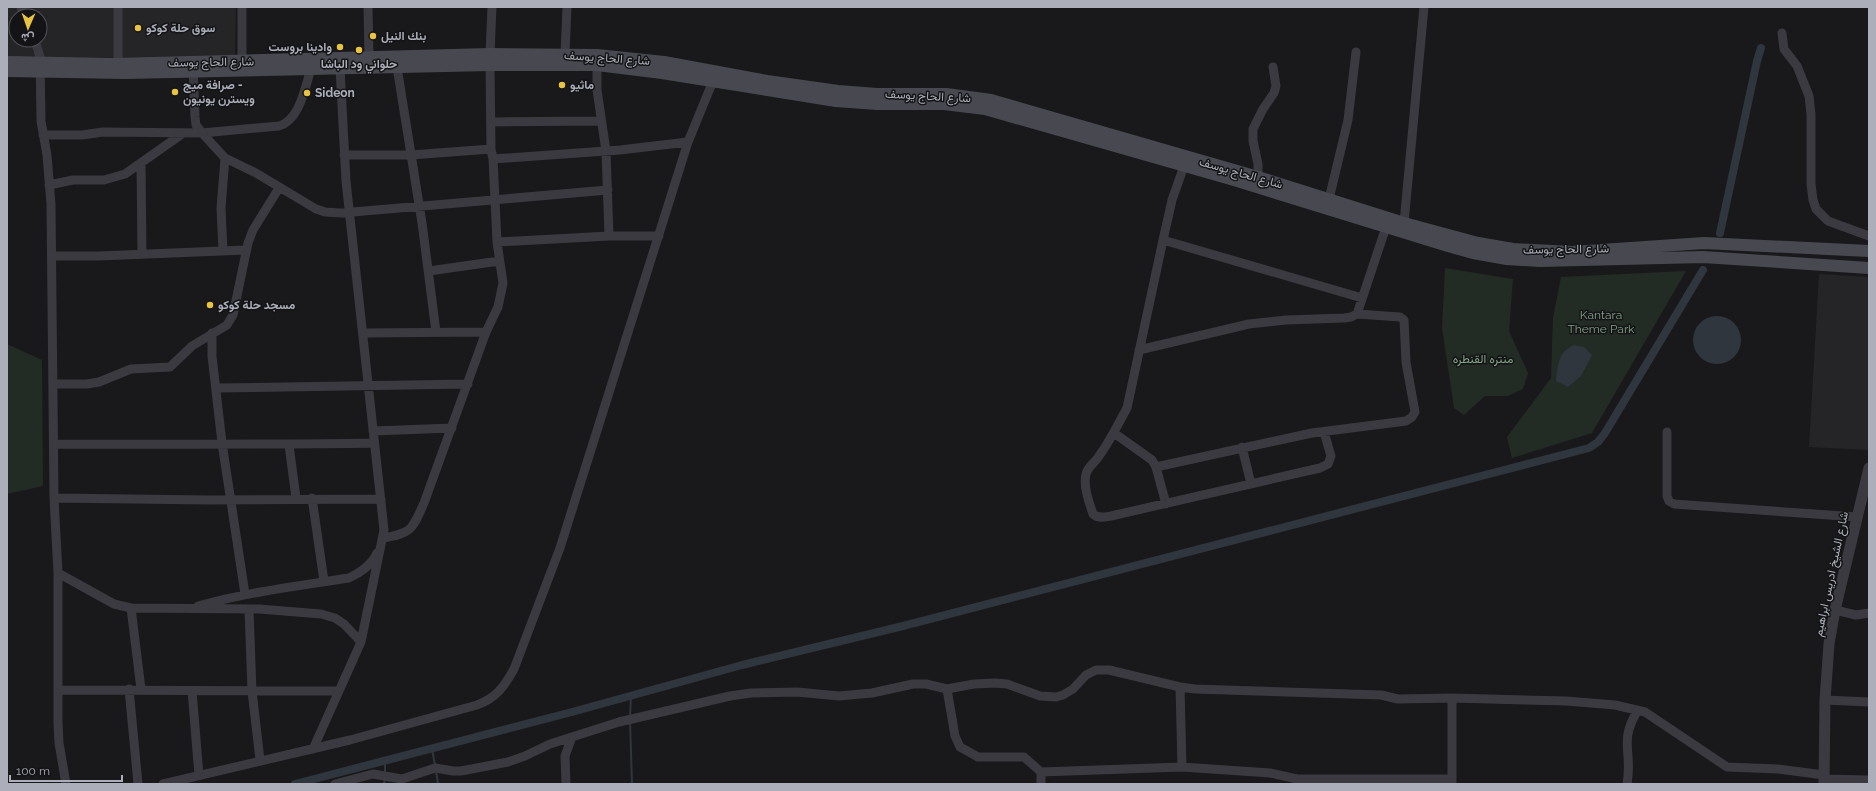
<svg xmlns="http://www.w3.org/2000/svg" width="1876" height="791" viewBox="0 0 1876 791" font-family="Raleway,Vazirmatn,sans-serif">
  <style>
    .built { fill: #252528; fill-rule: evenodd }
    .green { fill: #232b25 }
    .water { fill: #2f363e }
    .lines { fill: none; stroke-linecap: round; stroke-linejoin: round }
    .stream { stroke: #2f363e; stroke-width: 2 }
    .canal { stroke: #2f363e; stroke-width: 8 }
    .minor { stroke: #3a3a40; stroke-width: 9 }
    .tertiary { stroke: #3a3a40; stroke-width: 11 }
    .secondary { stroke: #484950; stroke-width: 12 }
    .poi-dot { fill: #e9c442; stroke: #141416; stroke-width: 1.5 }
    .labels { text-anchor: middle; stroke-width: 3; stroke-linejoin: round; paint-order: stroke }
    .poi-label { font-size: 12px; font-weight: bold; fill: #acafba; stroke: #141416; text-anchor: start }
    .street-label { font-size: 12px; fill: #acafba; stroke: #141416 }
    .park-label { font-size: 12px; fill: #84a489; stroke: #141416 }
  </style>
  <rect width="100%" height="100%" fill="#19191b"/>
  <path class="built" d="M7 7H236L235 55 51 59 7 57ZM16 16H40V40H16Z
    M1819 274 1869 277 1868 450 1809 447Z"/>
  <path class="green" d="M1445 268 1513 279 1509 331 1528 373 1523 389 1508 396H1485L1464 415 1454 408 1442 328Z
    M1686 271 1592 433 1512 458 1507 437 1551 378 1553 318 1561 277Z
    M7 344 42 360 43 486 7 494Z"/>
  <path class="water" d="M1693 340a24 24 0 1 1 48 0a24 24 0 1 1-48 0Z
    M1574 345 1584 347 1592 355 1581 376 1568 387 1556 381C1558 365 1558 352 1574 345Z"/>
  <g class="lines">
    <path class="stream" d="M630 717 631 696
      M630 721 632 784
      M432 749 435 765
      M436 771 438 784
      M385 774V761
      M384 784 385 778"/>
    <path class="canal" d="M1720 233 1757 61 1761 48
      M295 784 572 712 742 665 903 626 1589 448 1598 442 1605 433 1703 270"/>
    <path class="minor" d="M21 7 25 16
      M118 7V64
      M368 7 369 58
      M1782 33 1784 49 1797 66 1809 96 1811 114V184L1813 200 1816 209 1828 221 1869 236
      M35 40 40 57 41 121 47 155 51 204 54 498 58 573V723L59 743 66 784
      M490 54 492 7
      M565 54 567 7
      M242 61V7
      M193 65 195 117 196 125 202 133 225 158 256 173 316 209 325 212 341 213 608 190
      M597 65V90L606 151 609 236
      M397 67 422 223 436 332
      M492 122 600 121
      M43 135H82L103 132 202 133 279 126C300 120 305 87 311 69
      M344 155H411L491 149
      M493 159 620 150 688 142
      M141 163 142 254
      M1184 166 1172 200 1163 240 1127 408C1118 424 1110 441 1099 456 1095 463 1088 466 1086 474 1083 486 1089 502 1093 514 1098 519 1105 517 1111 516L1320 468 1328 464 1331 456 1324 432
      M1258 177V164L1253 141V129L1263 109 1274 93 1276 86 1273 67
      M49 185 73 180H104L125 174 182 134
      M1329 199 1348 120 1356 52
      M1404 223 1424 7
      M1163 240 1362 298
      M497 242 609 236H659
      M223 251 221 208 225 158
      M52 256H99L246 250
      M429 271 499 261
      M1357 314 1386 227
      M212 333V356L222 443 245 594
      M363 333 486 332
      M1139 350 1249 324 1286 320 1344 318 1351 317 1357 314 1400 317 1404 320 1406 362 1415 412 1412 417 1406 421 1312 433 1156 467
      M53 384H87L99 382 131 369 170 367 192 346 227 325 233 315 248 243 253 230 279 188
      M217 388 468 384
      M373 431 452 428
      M1667 432V496L1669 501 1674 504 1857 517
      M1114 433 1152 460 1156 467 1166 504
      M54 444C161 444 268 445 374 443
      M289 445 296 498
      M1242 447 1251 484
      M54 498 209 500 381 499
      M312 498 324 581
      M383 538C412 533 412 530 424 503L486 332 498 307 503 283 497 242 493 159 491 149 490 65
      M58 573 114 604 131 608 259 609 321 614 335 618 344 624 361 642
      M198 606C248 592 298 586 349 578 361 572 372 565 377 553
      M131 608 141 689
      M249 609 252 691 260 760
      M1835 610 1856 615 1869 613
      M1180 687 1182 767 1270 773 1297 779H1452
      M129 689 138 784
      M947 689 955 736 960 747 978 757H1024L1041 772V784
      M58 690 339 691
      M192 691 199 775
      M1825 700 1869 702
      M313 749 361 642 384 530 346 181 340 68
      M1041 772 1182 767
      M1824 779 1869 780
      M163 784 350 740 477 705C496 698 504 687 514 669L560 548 688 142 713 81
      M335 784 373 774 402 779 435 768 453 771H461L508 762 525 756 550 744 619 722 730 696 751 693 797 692 839 696 872 693 913 684H926L947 689 974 684 995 683 1007 684 1040 696 1056 697 1063 695 1073 689 1086 675 1096 670H1109L1180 687 1195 689 1381 695 1398 699 1452 698 1566 701 1615 705 1645 712 1727 767 1778 769 1824 775
      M566 784 565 756 572 737
      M1452 784V698
      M1627 784C1633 752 1618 742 1638 710"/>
    <path class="tertiary" d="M1824 784 1825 700 1829 644 1835 610 1869 468"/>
    <path class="secondary" d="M7 62 111 64 490 54 597 55 664 62 767 81 838 91 877 94H946L991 100 1258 177 1404 223 1478 243 1513 249 1572 252 1704 243 1869 251
      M7 71 125 73 490 65H597L662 73 836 101 877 104H944L985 109 1234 180 1448 246 1473 253 1507 259 1540 261 1703 257 1869 268"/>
  </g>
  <g class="poi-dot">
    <circle cx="138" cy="28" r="4"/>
    <circle cx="373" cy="36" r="4"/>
    <circle cx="340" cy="47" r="4"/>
    <circle cx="359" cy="50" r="4"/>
    <circle cx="562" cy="85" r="4"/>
    <circle cx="175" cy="92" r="4"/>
    <circle cx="307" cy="93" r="4"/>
    <circle cx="210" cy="305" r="4"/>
  </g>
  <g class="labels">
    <g class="poi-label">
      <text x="146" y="32">سوق حلة كوكو</text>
      <text x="381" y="40">بنك النيل</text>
      <text x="332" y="51" text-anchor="end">وادينا بروست</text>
      <text x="359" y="68" text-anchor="middle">حلواني ود الباشا</text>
      <text x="183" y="89">صرافة ميج -<tspan x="183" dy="14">ويسترن يونيون</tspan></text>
      <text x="570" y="89">ماثيو</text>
      <text x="315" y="97">Sideon</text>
      <text x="218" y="309">مسجد حلة كوكو</text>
    </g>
    <g class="street-label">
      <text transform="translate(607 58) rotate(4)" y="4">شارع الحاج يوسف</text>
      <text transform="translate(211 62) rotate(-1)" y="4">شارع الحاج يوسف</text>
      <text transform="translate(928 96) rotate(3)" y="4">شارع الحاج يوسف</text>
      <text transform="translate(1241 173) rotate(16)" y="4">شارع الحاج يوسف</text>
      <text transform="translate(1566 249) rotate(-1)" y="4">شارع الحاج يوسف</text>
      <text transform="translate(1831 574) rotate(-78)" y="4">شارع الشيخ ادريس ابراهيم</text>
    </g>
    <g class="park-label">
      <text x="1601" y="319">Kantara<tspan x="1601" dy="14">Theme Park</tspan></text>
      <text x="1483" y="363">منتره القنطره</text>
    </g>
  </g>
  <rect width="1876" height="791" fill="none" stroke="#acafba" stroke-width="16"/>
  <g transform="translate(28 28) rotate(182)"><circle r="19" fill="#141416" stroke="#515258"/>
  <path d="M0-3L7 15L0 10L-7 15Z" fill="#e9c442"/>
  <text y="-6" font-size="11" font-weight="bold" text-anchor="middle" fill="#acafba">ش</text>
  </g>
  <path d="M10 775v6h112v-6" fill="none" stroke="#acafba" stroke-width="2"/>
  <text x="16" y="775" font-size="12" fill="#acafba" stroke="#141416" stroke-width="3" paint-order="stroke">100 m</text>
</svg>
